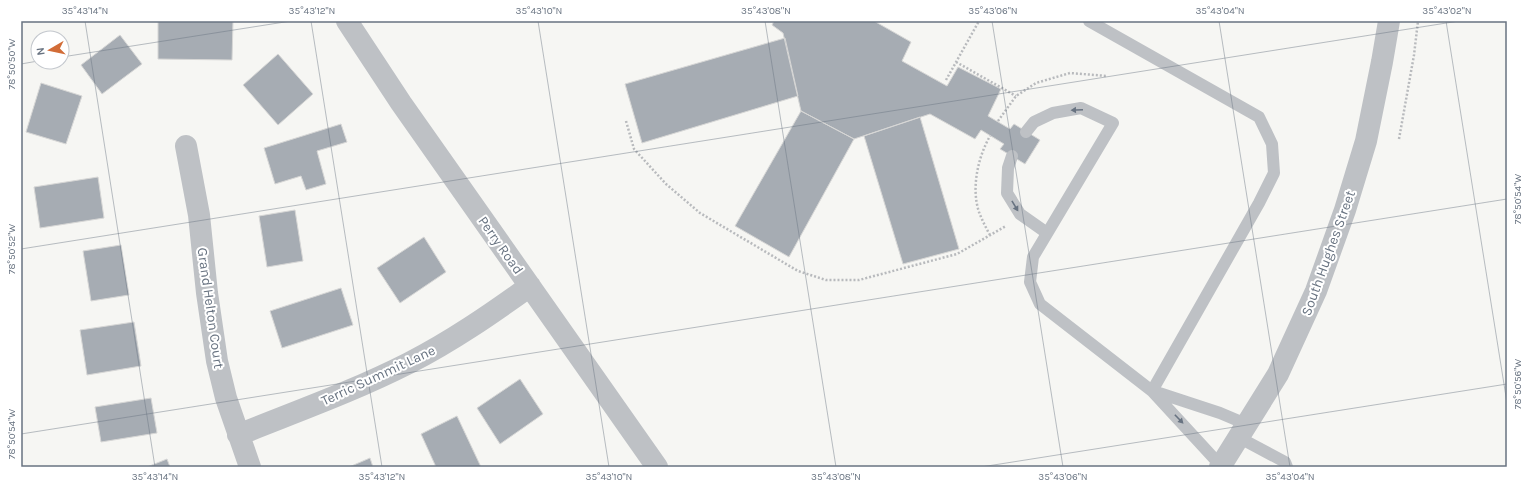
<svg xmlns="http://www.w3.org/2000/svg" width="1528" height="488" viewBox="0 0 1528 488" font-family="Karla,sans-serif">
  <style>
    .building { fill: #a6acb3; stroke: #d7d7d6 }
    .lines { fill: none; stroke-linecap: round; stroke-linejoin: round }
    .path { stroke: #b8babd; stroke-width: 2.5; stroke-dasharray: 2 2; stroke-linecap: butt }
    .service { stroke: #bec1c5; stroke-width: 12 }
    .minor { stroke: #bec1c5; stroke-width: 22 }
    .tertiary { stroke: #bec1c5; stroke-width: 22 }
    .oneway { fill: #687381 }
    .ticks { fill: none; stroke: #687381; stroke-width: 1; stroke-opacity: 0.45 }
    .labels { text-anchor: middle; stroke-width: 4; stroke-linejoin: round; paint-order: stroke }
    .street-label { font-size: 14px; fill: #687381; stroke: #fff }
    .neatline { fill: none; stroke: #687381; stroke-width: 1.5 }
    .ticks-label { font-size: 10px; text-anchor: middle; fill: #687381 }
  </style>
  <rect width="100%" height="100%" fill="#f6f6f3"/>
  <path class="building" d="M158 21H233L232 60 158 59Z
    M774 21H874L911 42 902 61 947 86 958 67 1001 89 988 116 1010 129 1014 124 1040 140 1025 164 1000 149 1004 144 981 130 975 139 930 114 854 139 801 111 783 33 772 25Z
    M120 35 142 64 102 94 81 65Z
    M785 38 798 96 642 143 625 84Z
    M278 54 313 94 278 125 243 85Z
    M41 83 82 96 66 144 26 132Z
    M801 111 854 139 789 257 735 226Z
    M920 117 959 249 903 264 864 136Z
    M341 124 347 142 317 151 326 184 306 190 301 176 275 184 264 148Z
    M98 177 104 218 40 228 34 187Z
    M295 210 303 261 267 267 259 216Z
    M424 237 446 272 400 303 377 268Z
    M121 245 129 295 91 301 83 251Z
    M341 288 353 325 282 348 270 311Z
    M134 322 141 366 87 375 80 330Z
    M520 379 543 414 500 444 477 408Z
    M151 398 157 433 101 442 95 407Z
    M457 416 481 467H436L421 434Z
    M370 458 373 467H349Z
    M167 459 170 467H147Z"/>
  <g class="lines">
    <path class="path" d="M956 62 1016 96
      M946 80 979 21
      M626 121 634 149 666 184 700 213 798 271 826 280H859L957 254 1006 226
      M998 121 1016 96 1036 83 1070 73 1107 76
      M1399 139 1414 55 1418 21
      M990 235C986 228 982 220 979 212 971 188 978 157 990 136"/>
    <path class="service" d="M1026 132 1034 122 1053 113 1081 108 1113 123 1033 257 1030 282 1040 304 1152 391 1259 203 1274 173 1272 144 1259 117 1089 21
      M1012 156 1008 168 1007 193 1020 214 1047 233
      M1152 391 1221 466
      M1153 391 1220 413 1246 424
      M1238 437 1285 462 1287 467"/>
    <path class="minor" d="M347 21 401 103 657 467
      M186 146 199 215 207 293 217 361 226 398 250 467
      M238 435C295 412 354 391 409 363 452 341 491 314 530 286"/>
    <path class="tertiary" d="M1220 467 1278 374 1316 291 1345 210 1366 141 1382 62 1389 21"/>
  </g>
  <defs><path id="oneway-solid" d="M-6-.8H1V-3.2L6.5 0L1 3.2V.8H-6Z"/></defs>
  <g class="oneway">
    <use href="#oneway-solid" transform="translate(1077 110) rotate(178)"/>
    <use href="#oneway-solid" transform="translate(1015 206) rotate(59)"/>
    <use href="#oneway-solid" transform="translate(1179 419) rotate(46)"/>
  </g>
  <path class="ticks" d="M85 21 155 467M311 21 382 467M538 21 609 467M765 21 836 467M992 21 1063 467M1219 21 1290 467M1446 21 1507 403M62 57 291 21M21 64 38 61M21 249 1459 21M21 434 1507 199M981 467 1507 384"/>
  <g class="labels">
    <g class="street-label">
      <text transform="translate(501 245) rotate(55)" y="5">Perry Road</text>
      <text transform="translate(1328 253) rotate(-70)" y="5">South Hughes Street</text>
      <text transform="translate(211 308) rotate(82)" y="5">Grand Helton Court</text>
      <text transform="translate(378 375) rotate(-25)" y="5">Terric Summit Lane</text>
    </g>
  </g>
  <rect width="1528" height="488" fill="none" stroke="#ffffff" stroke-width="44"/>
  <g transform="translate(50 50) rotate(261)"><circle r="19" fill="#ffffff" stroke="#c3c7cd"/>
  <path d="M0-3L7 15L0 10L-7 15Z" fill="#d26c37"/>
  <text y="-6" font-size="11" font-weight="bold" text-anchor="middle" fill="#687381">N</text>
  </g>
  <rect x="22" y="22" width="1484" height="444" class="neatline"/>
  <g class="ticks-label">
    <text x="85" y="14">35°43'14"N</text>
    <text x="312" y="14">35°43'12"N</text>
    <text x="539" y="14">35°43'10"N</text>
    <text x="766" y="14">35°43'08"N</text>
    <text x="993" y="14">35°43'06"N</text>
    <text x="1220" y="14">35°43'04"N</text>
    <text x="1447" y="14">35°43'02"N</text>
    <text transform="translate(11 64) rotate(-90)" y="4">78°50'50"W</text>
    <text transform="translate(1517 199) rotate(-90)" y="4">78°50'54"W</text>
    <text transform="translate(11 249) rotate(-90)" y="4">78°50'52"W</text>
    <text transform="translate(1517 384) rotate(-90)" y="4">78°50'56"W</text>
    <text transform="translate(11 434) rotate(-90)" y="4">78°50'54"W</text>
    <text x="155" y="480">35°43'14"N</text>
    <text x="382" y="480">35°43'12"N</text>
    <text x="609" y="480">35°43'10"N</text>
    <text x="836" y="480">35°43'08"N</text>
    <text x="1063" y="480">35°43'06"N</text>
    <text x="1290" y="480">35°43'04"N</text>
  </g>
</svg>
